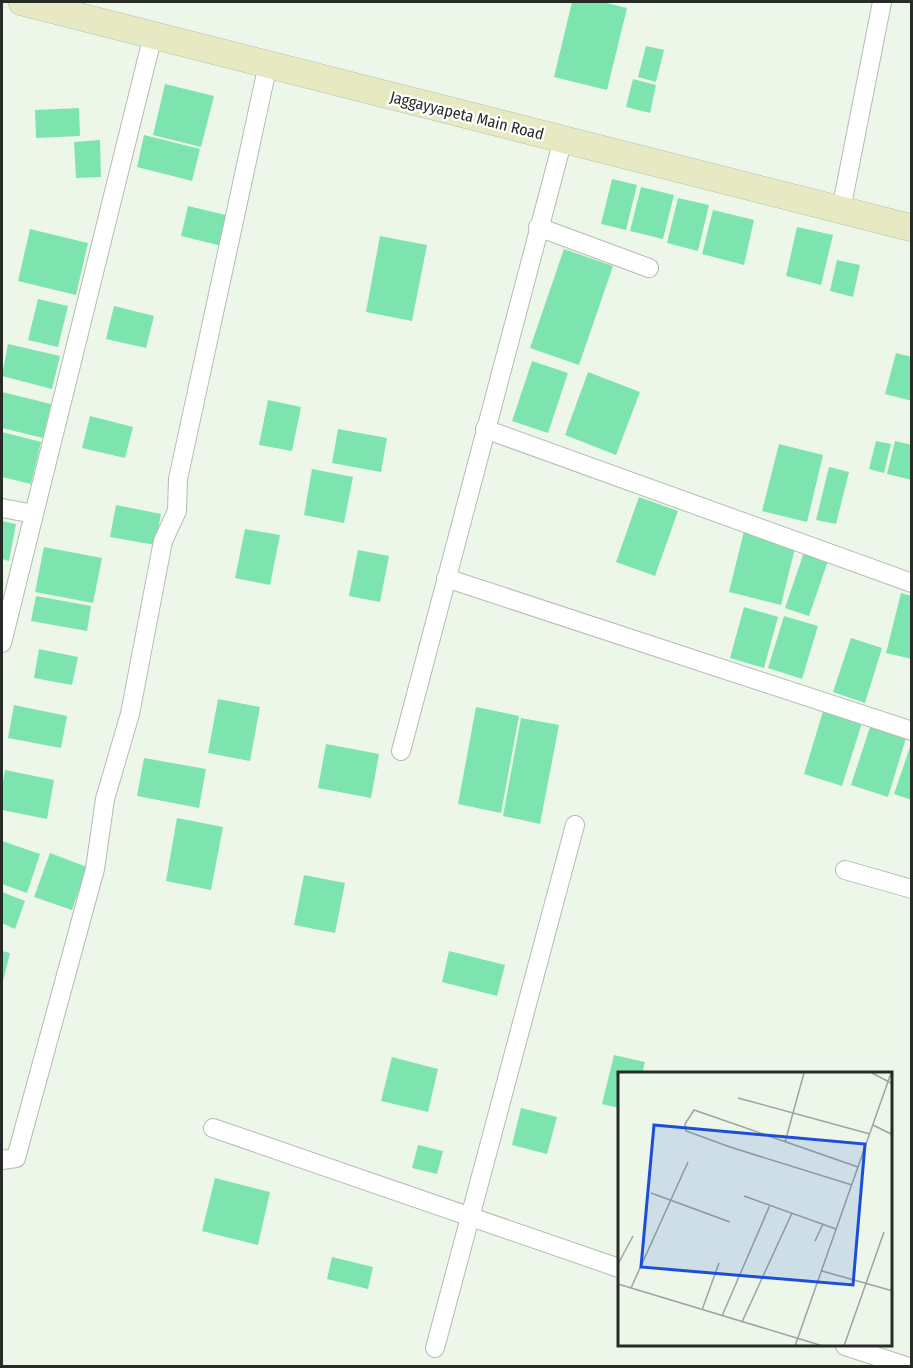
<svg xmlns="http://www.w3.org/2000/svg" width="913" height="1368" viewBox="0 0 913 1368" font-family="'Fira Sans Condensed',sans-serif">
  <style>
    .building { fill: #7ee4af }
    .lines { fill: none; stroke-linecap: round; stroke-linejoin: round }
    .street-casing { stroke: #b3bdaf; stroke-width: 20 }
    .secondary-casing { stroke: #b3bdaf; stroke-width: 28 }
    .street { stroke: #fff; stroke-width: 18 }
    .secondary { stroke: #e7e9c2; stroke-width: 27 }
    .labels { text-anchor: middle; stroke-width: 4.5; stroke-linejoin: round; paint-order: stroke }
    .street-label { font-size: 16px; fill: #272b26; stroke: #fff }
    .inset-road { fill: none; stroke: #9ea59b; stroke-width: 1.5 }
    .view { fill: #1d4ed8; fill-opacity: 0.15; stroke: #1d4ed8; stroke-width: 3 }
    .inset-edge { fill: none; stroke: #272b26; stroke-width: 3 }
  </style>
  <rect width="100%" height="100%" fill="#edf7e9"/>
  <path class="building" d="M572 2H603L627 8 607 90 554 77Z
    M646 46 664 50 656 82 638 77Z
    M633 79 656 85 650 113 626 107Z
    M165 84 214 96 201 147 153 135Z
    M79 108 80 136 36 138 35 110Z
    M144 135 200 149 192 181 137 167Z
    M100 140 101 177 76 178 74 142Z
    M612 179 637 185 626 230 601 224Z
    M641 187 674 195 663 239 630 231Z
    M678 198 709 205 698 251 667 243Z
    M188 206 230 216 222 246 181 236Z
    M713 210 754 220 744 265 702 254Z
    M797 227 833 235 821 285 786 276Z
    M30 229 88 243 76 295 18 281Z
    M380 236 427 245 412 321 366 312Z
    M564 249 613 266 579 365 530 348Z
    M837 260 860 265 853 297 830 291Z
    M38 299 68 306 58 347 28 340Z
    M114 306 154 316 146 348 106 339Z
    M8 344 60 356 52 389 2 376Z
    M896 353 912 357V401L885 394Z
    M532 361 568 373 548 433 512 421Z
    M588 372 640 392 616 455 565 435Z
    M2 392 51 404 43 438 2 428Z
    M268 400 301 407 292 451 259 445Z
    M90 416 133 427 125 458 82 448Z
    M338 429 387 438 381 472 332 463Z
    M2 432 41 442 31 484 2 477Z
    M876 441 891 444 884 473 869 469Z
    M895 441 912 445V480L887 474Z
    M779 444 823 455 807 522 762 511Z
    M829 467 849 472 836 524 816 520Z
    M312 469 353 477 344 523 304 515Z
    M639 497 678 511 655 576 616 562Z
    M116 505 161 514 155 545 110 537Z
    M2 521 16 524 9 561 2 559Z
    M245 529 280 535 270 585 235 578Z
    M744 531 796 544 781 605 729 592Z
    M44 547 102 558 93 603 35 592Z
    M358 550 389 556 380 602 349 596Z
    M804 552 828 561 809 616 785 608Z
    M901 593 912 596V659L886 653Z
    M36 596 91 606 87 631 31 621Z
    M744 607 778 617 764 668 730 658Z
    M784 616 818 626 802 679 768 668Z
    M851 638 882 648 865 703 833 692Z
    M39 649 78 657 72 685 34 678Z
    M218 699 260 707 250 761 208 753Z
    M14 705 67 716 61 748 8 738Z
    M476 707 519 716 501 813 458 804Z
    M823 711 862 723 842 786 804 774Z
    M521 718 559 725 540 824 503 816Z
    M870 727 906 738 888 797 851 785Z
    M912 741V800L894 794Z
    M326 744 379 754 371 798 318 788Z
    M144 758 206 769 199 808 137 796Z
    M5 770 54 780 47 819 2 810V787Z
    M177 818 223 827 211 890 166 881Z
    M2 841 40 854 27 893 2 884Z
    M50 853 87 867 72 910 34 897Z
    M304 875 345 883 335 933 294 925Z
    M2 892 25 901 15 929 2 923Z
    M2 951 10 953 3 981H2Z
    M449 951 505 965 497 996 442 982Z
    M614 1055 645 1062 642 1074H619V1108L602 1104Z
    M392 1057 438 1069 428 1112 381 1101Z
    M521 1108 557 1117 547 1154 512 1145Z
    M418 1145 443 1151 437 1174 412 1168Z
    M215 1178 270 1192 258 1245 202 1231Z
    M332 1257 373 1267 368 1289 327 1279Z"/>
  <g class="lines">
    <defs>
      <path id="street" d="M841 210 882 2
        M538 227 649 268
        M485 429 912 583
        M2 508 34 514
        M446 578 912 731
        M2 643 153 35
        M401 751 563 139
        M845 870 912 889
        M213 1128 619 1268
        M2 1160 16 1158 95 869 105 799 130 714 163 541 177 511 178 479 268 64
        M845 1346 906 1366
        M435 1348 575 825"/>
      <path id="secondary" d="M22 2 912 228"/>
    </defs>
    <use href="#street" class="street-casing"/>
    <use href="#secondary" class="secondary-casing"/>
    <use href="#street" class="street"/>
    <use href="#secondary" class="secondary"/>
  </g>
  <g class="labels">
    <g class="street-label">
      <text transform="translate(467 115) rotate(14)" y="6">Jaggayyapeta Main Road</text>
    </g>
  </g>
  <g transform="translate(618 1072)">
    <rect width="274" height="274" fill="#edf7e9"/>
    <path class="inset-road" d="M254 1 275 12M120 26 252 62M255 53 275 63M167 70 186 1M234 113 112 75 68 59 67 52 76 38 240 95M33 121 112 150M126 124 218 157M197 169 205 152M0 192 15 164M204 199 275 219M0 212 205 274M13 216 70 90M84 238 101 191M104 244 152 133M124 250 174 141M177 274 273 1M226 274 266 160"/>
    <path class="view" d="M36 53 247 72 235 213 23 195Z"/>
    <rect width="274" height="274" class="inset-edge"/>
  </g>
  <rect width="913" height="1368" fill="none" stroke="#272b26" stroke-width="6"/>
</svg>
